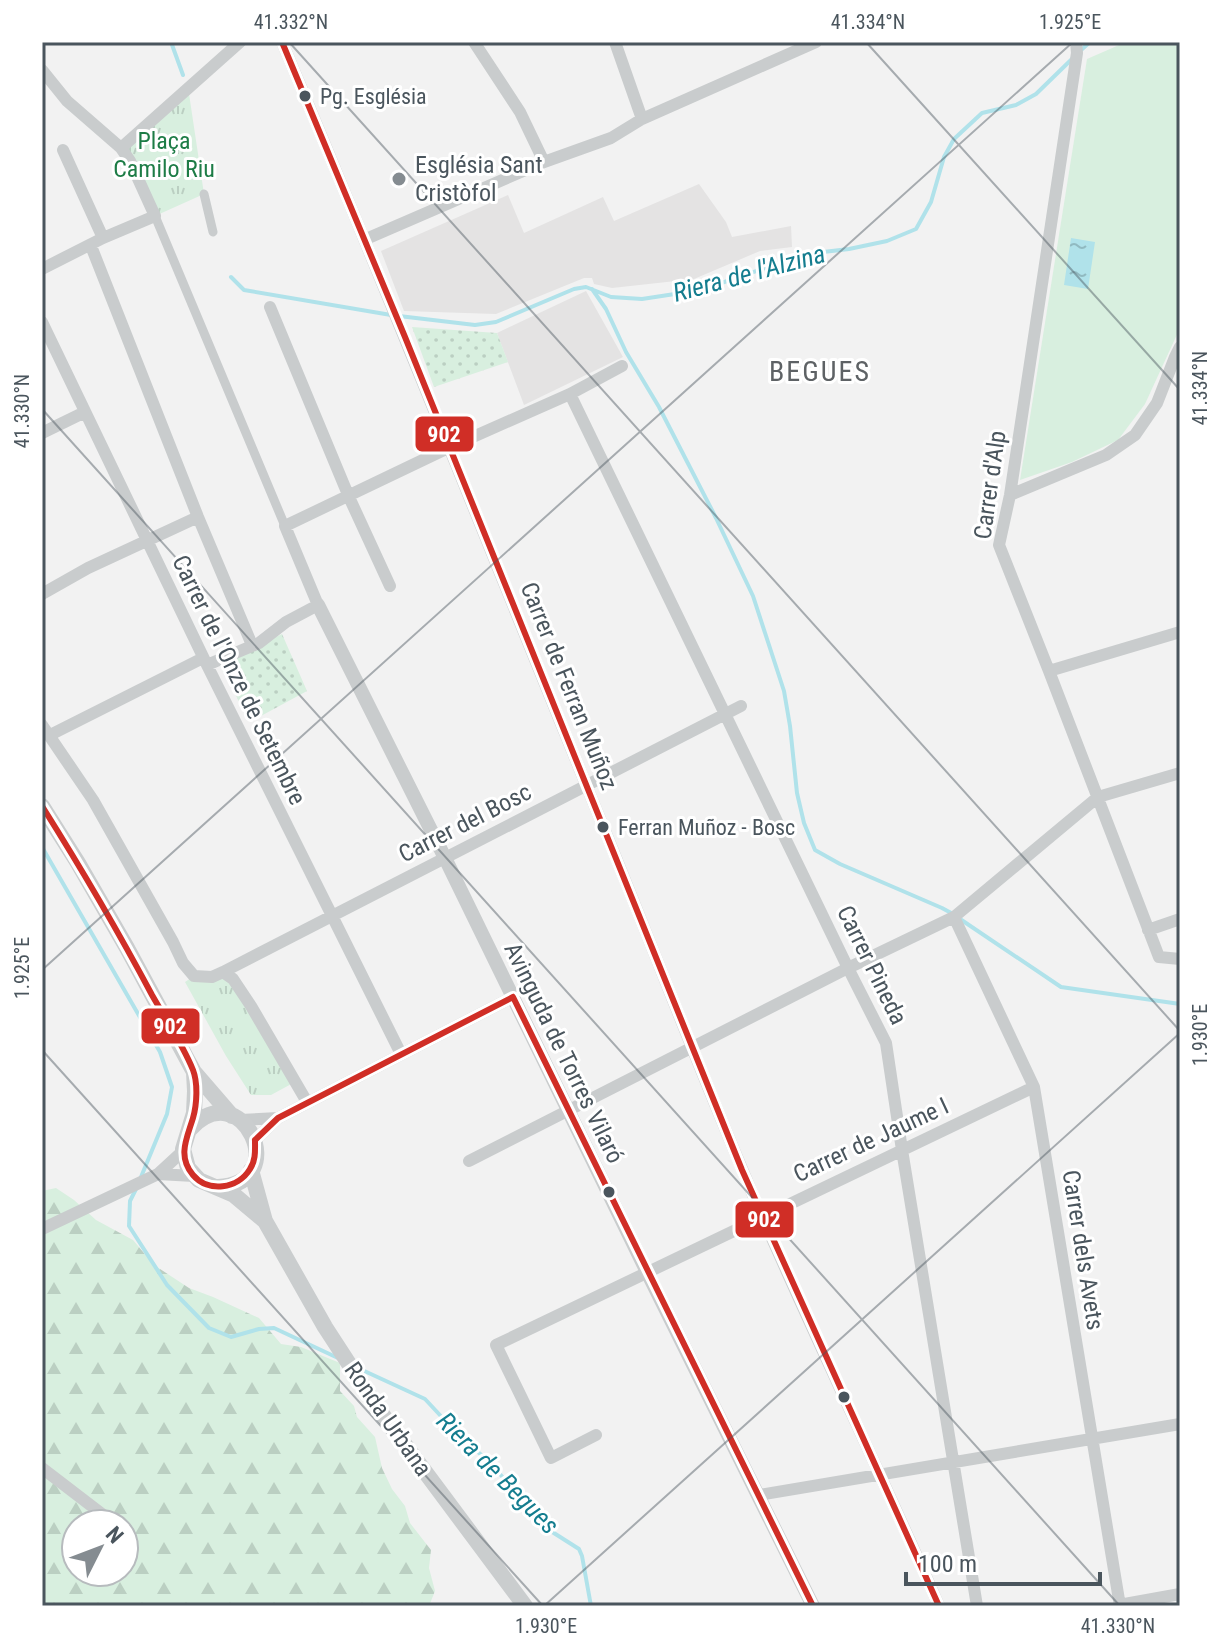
<svg xmlns="http://www.w3.org/2000/svg" width="1222" height="1648" viewBox="0 0 1222 1648" font-family="'Roboto Condensed',sans-serif">
  <style>
    .education { fill: #e4e3e3 }
    .grass { fill: url(#grass-dots) }
    .forest { fill: url(#forest-firs); fill-rule: evenodd }
    .park { fill: url(#park-tufts) }
    .garden { fill: #d8efdf }
    .water { fill: url(#water-ripples) }
    .lines { fill: none; stroke-linecap: round; stroke-linejoin: round }
    .stream { stroke: #b0e2ea; stroke-width: 4 }
    .pedestrian { stroke: #c9cccd; stroke-width: 9 }
    .minor { stroke: #c9cccd; stroke-width: 12 }
    .tertiary { stroke: #c9cccd; stroke-width: 14 }
    .secondary { stroke: #cacdce; stroke-width: 16 }
    .bus-1-casing { stroke: #fff; stroke-width: 12 }
    .bus-1 { stroke: #d02e26; stroke-width: 6 }
    .ticks { fill: none; stroke: #4a555d; stroke-width: 2; stroke-opacity: 0.45 }
    .bus-dot { fill: #4a555d; stroke: #fff; stroke-width: 3 }
    .poi-dot { fill: #858c91; stroke: #fff; stroke-width: 3 }
    .labels { text-anchor: middle; stroke-width: 6; stroke-linejoin: round; paint-order: stroke }
    .bus-label { font-size: 22px; fill: #4a555d; stroke: #fff; text-anchor: start }
    .park-label { font-size: 24px; fill: #1d7c46; stroke: #fff }
    .poi-label { font-size: 24px; fill: #4a555d; stroke: #fff; text-anchor: start }
    .street-label { font-size: 24px; fill: #4a555d; stroke: #fff }
    .water-label { font-size: 26px; font-style: italic; fill: #147d8f; stroke: #fff }
    .quarter-label { font-size: 28px; letter-spacing: 2px; fill: #5e6265; stroke: #fff }
    .line-badge { stroke: #fff; stroke-width: 3 }
    .badge-label { font-size: 22px; text-anchor: middle; font-weight: bold; fill: #fff }
    .neatline { fill: none; stroke: #4a555d; stroke-width: 3 }
    .ticks-label { font-size: 20px; text-anchor: middle; fill: #4a555d }
  </style>
  <defs>
    <pattern id="grass-dots" width="8" height="8" patternUnits="userSpaceOnUse" patternTransform="scale(2)"><rect width="8" height="8" fill="#d8efdf"/><path d="M2 2h.1M6 6h.1" fill="none" stroke="#bbcfc2" stroke-width="1.8" stroke-linecap="round"/></pattern>
    <pattern id="forest-firs" width="22" height="20" patternUnits="userSpaceOnUse" patternTransform="scale(2)"><rect width="22" height="20" fill="#d8efdf"/><path d="M5 1l3.5 6h-7zM16 11l3.5 6h-7z" fill="#bbcfc2"/></pattern>
    <pattern id="park-tufts" width="24" height="20" patternUnits="userSpaceOnUse" patternTransform="scale(2)"><rect width="24" height="20" fill="#d8efdf"/><path d="M3 7l-1-3M5 7V3M7 7l1-3M15 17l-1-3M17 17v-4M19 17l1-3" fill="none" stroke="#bbcfc2"/></pattern>
    <pattern id="water-ripples" width="26" height="14" patternUnits="userSpaceOnUse" patternTransform="scale(2)"><rect width="26" height="14" fill="#b0e2ea"/><path d="M2 4q2-2 4 0t4 0M15 11q2-2 4 0t4 0" fill="none" stroke="#91bac1"/></pattern>
  </defs>
  <rect width="100%" height="100%" fill="#f2f2f2"/>
  <path class="education" d="M699 184 726 222 732 237 791 226 792 247 760 251 694 279 612 288 594 284 592 278H584L496 314 404 311 381 251 508 195 524 233 603 197 614 221Z
    M586 291 623 357 524 405 497 333Z"/>
  <path class="grass" d="M412 327 497 333 508 362 434 387Z
    M282 634 307 691 250 722 219 664Z"/>
  <path class="forest" d="M56 1188 74 1200 96 1220 133 1240 154 1265 189 1288 213 1297 259 1318 281 1344 301 1347 340 1363V1391L354 1406 357 1417 375 1437 382 1468 392 1489 405 1506 410 1523 431 1550 429 1568 435 1591 429 1606H42V1191ZM76 1524H124V1572H76Z"/>
  <path class="park" d="M188 87 204 194 155 216 122 144Z
    M223 972 295 1082 271 1095H251L226 1056 185 982 194 976Z"/>
  <path class="garden" d="M1126 42H1180V328L1145 404 1118 440 1072 462 1020 480 1087 59Z"/>
  <path class="water" d="M1071 238 1095 242 1088 289 1064 285Z"/>
  <g class="lines">
    <path class="stream" d="M171 42 183 75
      M1080 51 1090 42
      M231 277 244 290 391 315
      M592 289 606 309 626 352 659 407 716 518 753 596 784 691 790 726 797 793 804 823 815 850 840 864 942 908 953 914
      M399 316 475 325 496 322 574 289 586 287 611 297 642 299 701 290 806 254 849 249 887 241 916 229 931 202 944 157 954 139 982 113 1016 105 1036 94 1074 57
      M42 847 160 1052 172 1087 167 1114 141 1177
      M960 919 1061 987 1180 1004
      M136 1189 130 1201 129 1226 167 1285 209 1328 231 1337 259 1329 274 1328 338 1358
      M360 1369 425 1399 465 1442 488 1460 546 1528 579 1549 582 1556 591 1606"/>
    <path class="pedestrian" d="M204 194 213 232
      M155 216 285 526"/>
    <path class="minor" d="M282 42C393 304 497 568 605 831 658 960 707 1090 763 1218 820 1348 882 1476 939 1606
      M474 42 520 112 544 162
      M615 42 642 119
      M1076 42 1077 53 1010 495 999 545 1049 671 1159 957 1180 959
      M42 70 67 101 121 148 130 161 155 216 103 238 42 269
      M121 148 240 42
      M63 150 103 238
      M366 239 544 162 611 138 642 119 816 42
      M91 246 198 517 252 645
      M270 307 349 497 390 586
      M42 322 207 665 401 1054
      M570 394 848 968 886 1043 902 1150 977 1606
      M42 433 85 412
      M1010 495 1106 455 1135 435 1157 403 1175 357 1180 347
      M42 594 88 568 198 517
      M207 665 259 643 286 622 318 605 285 526 448 448 570 394 622 366
      M1049 671 1180 632
      M42 725 93 800 173 942 183 963 194 976 212 977 223 972 741 706
      M50 735 203 658
      M954 917 1034 1087 1120 1606
      M1148 930 1180 919
      M223 972 233 979 251 1006 307 1102
      M240 1120 278 1118
      M255 1140 278 1118 513 997
      M469 1161 848 968 954 917 1098 797 1180 773
      M158 1174 194 1176
      M42 1229 158 1174 183 1151
      M596 1435 551 1458 496 1345 1034 1087
      M42 1468 115 1524
      M759 1495 1180 1424
      M1119 1605 1180 1594"/>
    <path class="tertiary" d="M318 605 445 858 647 1272 813 1606"/>
    <path class="secondary" d="M42 806 78 863 127 948 194 1072 232 1116
      M194 1072 195 1091 194 1113 183 1149 188 1168 199 1180 234 1195 265 1221
      M190 1129C242 1072 294 1184 218 1187
      M251 1170 265 1221 325 1327 379 1410 525 1606"/>
    <defs>
      <path id="bus-1" d="M282 42 405 337 742 1170 939 1606
        M42 806C81 868 118 931 152 995 165 1018 183 1045 193 1070 198 1083 197 1104 193 1118 187 1138 177 1156 193 1175 208 1193 238 1189 250 1169 256 1160 255 1150 255 1140
        M513 997 813 1606
        M255 1140 278 1118 513 997"/>
    </defs>
    <use href="#bus-1" class="bus-1-casing"/>
    <use href="#bus-1" class="bus-1"/>
  </g>
  <path class="ticks" d="M289 42 1180 1031M866 42 1180 390M42 409 1120 1606M42 970 1073 42M42 1050 543 1606M544 1606 1180 1033"/>
  <g class="bus-dot">
    <circle cx="305" cy="96" r="7"/>
    <circle cx="603" cy="827" r="7"/>
    <circle cx="609" cy="1192" r="7"/>
    <circle cx="844" cy="1397" r="7"/>
  </g>
  <circle class="poi-dot" cx="399" cy="179" r="8"/>
  <g class="labels">
    <g class="bus-label">
      <text x="320" y="104">Pg. Església</text>
      <text x="618" y="835">Ferran Muñoz - Bosc</text>
    </g>
    <g class="park-label">
      <text x="164" y="149">Plaça<tspan x="164" dy="28">Camilo Riu</tspan></text>
    </g>
    <g class="poi-label">
      <text x="415" y="173">Església Sant<tspan x="415" dy="28">Cristòfol</tspan></text>
    </g>
    <g class="street-label">
      <text transform="translate(990 485) rotate(-82)" y="8">Carrer d'Alp</text>
      <text transform="translate(239 680) rotate(64)" y="8">Carrer de l'Onze de Setembre</text>
      <text transform="translate(569 686) rotate(68)" y="8">Carrer de Ferran Muñoz</text>
      <text transform="translate(465 823) rotate(-27)" y="8">Carrer del Bosc</text>
      <text transform="translate(872 965) rotate(64)" y="8">Carrer Pineda</text>
      <text transform="translate(564 1053) rotate(64)" y="8">Avinguda de Torres Vilaró</text>
      <text transform="translate(871 1140) rotate(-25)" y="8">Carrer de Jaume I</text>
      <text transform="translate(1083 1250) rotate(81)" y="8">Carrer dels Avets</text>
      <text transform="translate(388 1419) rotate(55)" y="8">Ronda Urbana</text>
    </g>
    <g class="water-label">
      <text transform="translate(749 273) rotate(-15)" y="9">Riera de l'Alzina</text>
      <text transform="translate(498 1473) rotate(45)" y="9">Riera de Begues</text>
    </g>
    <g class="quarter-label">
      <text x="820" y="381">BEGUES</text>
    </g>
  </g>
  <g class="line-badge">
    <rect x="414" y="415" width="61" height="38" rx="8" fill="#d02e26"/>
    <rect x="140" y="1007" width="61" height="38" rx="8" fill="#d02e26"/>
    <rect x="734" y="1200" width="61" height="39" rx="8" fill="#d02e26"/>
  </g>
  <g class="badge-label">
    <text x="444" y="442">902</text>
    <text x="170" y="1034">902</text>
    <text x="764" y="1227">902</text>
  </g>
  <rect width="1222" height="1648" fill="none" stroke="#ffffff" stroke-width="88"/>
  <g transform="translate(100 1548) rotate(48)"><circle r="38" fill="#ffffff" stroke="#b7bbbe" stroke-width="2"/>
  <path d="M0-6L14 30L0 20L-14 30Z" fill="#858c91"/>
  <text y="-12" font-size="22" font-weight="bold" text-anchor="middle" fill="#4a555d">N</text>
  </g>
  <path d="M906 1572v12h194v-12" fill="none" stroke="#4a555d" stroke-width="4"/>
  <text x="918" y="1572" font-size="24" fill="#4a555d" stroke="#ffffff" stroke-width="6" paint-order="stroke">100 m</text>
  <rect x="44" y="44" width="1134" height="1560" class="neatline"/>
  <g class="ticks-label">
    <text x="291" y="29">41.332°N</text>
    <text x="868" y="29">41.334°N</text>
    <text x="1070" y="29">1.925°E</text>
    <text transform="translate(1200 388) rotate(-90)" y="7">41.334°N</text>
    <text transform="translate(22 411) rotate(-90)" y="7">41.330°N</text>
    <text transform="translate(22 968) rotate(-90)" y="7">1.925°E</text>
    <text transform="translate(1200 1035) rotate(-90)" y="7">1.930°E</text>
    <text x="546" y="1633">1.930°E</text>
    <text x="1118" y="1633">41.330°N</text>
  </g>
</svg>
